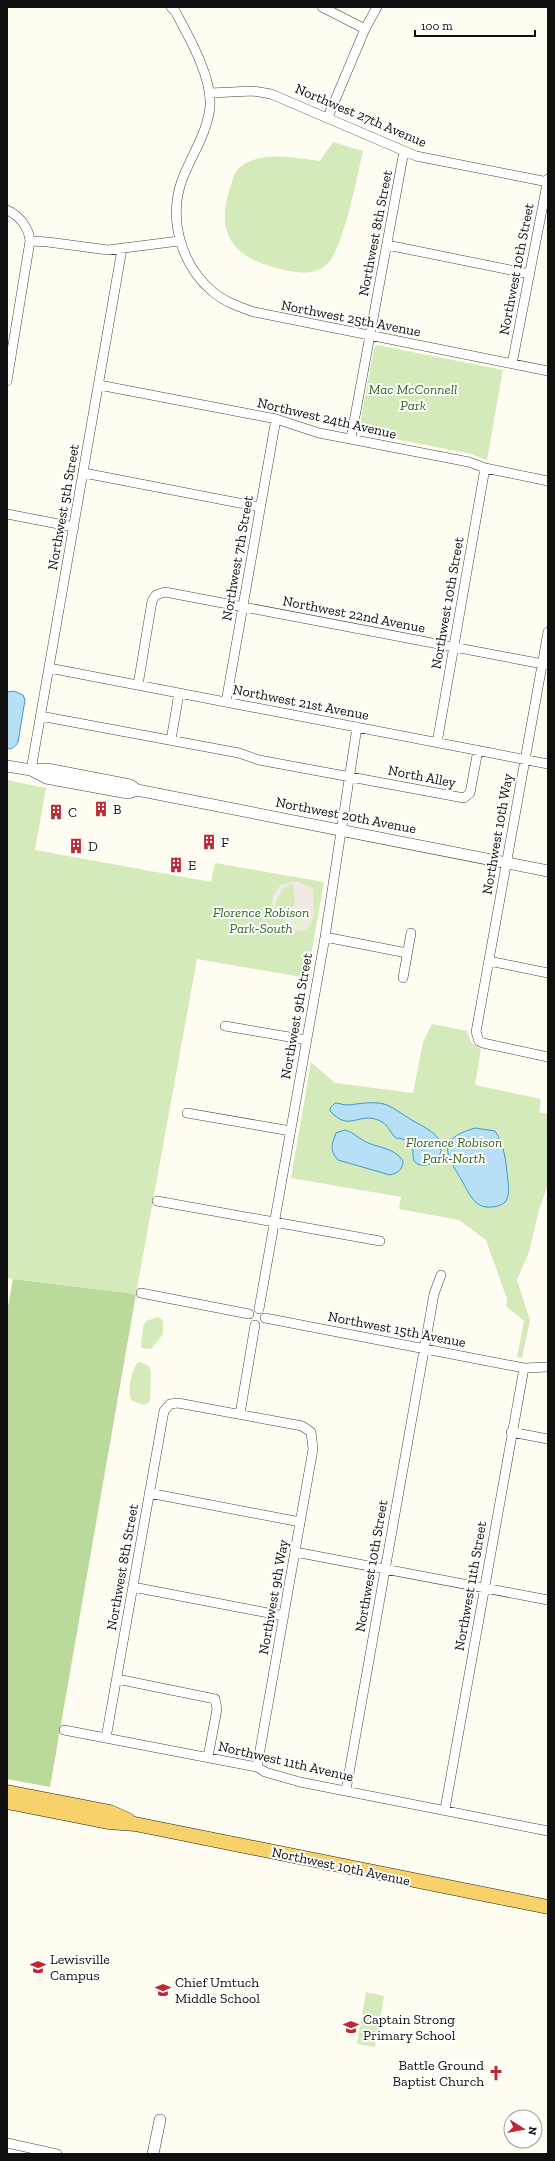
<svg xmlns="http://www.w3.org/2000/svg" width="555" height="2161" viewBox="0 0 555 2161" font-family="'Zilla Slab',serif">
  <style>
    .green { fill: #d4eabb }
    .forest { fill: #b9da9a }
    .pitch { fill: #e5f1cd }
    .plaza { fill: #f0ebe0; fill-rule: evenodd }
    .water { fill: #b7e0f6; stroke: #3e98cc }
    .lines { fill: none; stroke-linecap: round; stroke-linejoin: round }
    .minor-casing { stroke: #424242; stroke-width: 10 }
    .tertiary-casing { stroke: #424242; stroke-width: 12 }
    .primary-casing { stroke: #202020; stroke-width: 15 }
    .minor { stroke: #fff; stroke-width: 9 }
    .tertiary { stroke: #fff; stroke-width: 11 }
    .primary { stroke: #f7d169; stroke-width: 14 }
    .labels { text-anchor: middle; stroke-width: 4; stroke-linejoin: round; paint-order: stroke }
    .street-label { font-size: 14px; fill: #0f0f0f; stroke: #fff }
    .park-label { font-size: 14px; font-style: italic; fill: #30671f; stroke: #fff }
    .poi-label { font-size: 14px; fill: #0f0f0f; stroke: #fff; text-anchor: start }
  </style>
  <rect width="100%" height="100%" fill="#fffcf2"/>
  <path class="green" d="M333 142 363 151C357 176 344 246 328 263 317 275 303 273 289 271 243 262 213 242 229 191 232 184 233 172 240 167 262 150 295 158 320 161Z
    M377 345 503 370 487 460 471 454 361 432 359 429 374 348Z
    M7 780 46 788 35 850 211 882 215 863 324 882 307 978 197 959 136 1294 7 1278Z
    M432 1024 467 1031 471 1042 481 1049 475 1085 541 1099 539 1112 548 1114V1184L539 1210 529 1252 517 1280 530 1320 522 1358 517 1357 524 1321 506 1306 507 1299 486 1240 459 1220 399 1209 401 1197 291 1178 311 1062 335 1083 413 1093 423 1042Z
    M158 1317 163 1320V1334L151 1349 142 1348 141 1345 143 1327 146 1321Z
    M140 1362 149 1366 151 1372 150 1399 149 1403 143 1405 131 1400C128 1389 131 1372 137 1363Z
    M366 1992 384 1996 375 2047 357 2044Z"/>
  <path class="forest" d="M13 1279 136 1294 50 1787 7 1779V1312Z"/>
  <path class="pitch" d="M295 915 303 921 300 931 288 917Z"/>
  <path class="plaza" d="M297 881 313 889 314 914 311 924 305 930 295 932 273 907 272 902 273 896 280 885ZM290 885H293L295 902 289 912H284L276 907V901L284 888ZM293 915 300 917 303 921 300 931 289 917Z"/>
  <path class="water" d="M14 691 23 695 25 700 18 742C15 747 13 749 7 749V692Z
    M335 1103C339 1103 343 1105 347 1105 359 1104 372 1101 384 1104 393 1107 402 1114 410 1119 423 1127 451 1137 438 1158 434 1163 427 1166 421 1165 408 1163 416 1149 411 1142 408 1139 400 1139 396 1138 390 1133 389 1126 382 1122 359 1109 351 1134 330 1111V1108Z
    M475 1128 495 1131C505 1145 506 1164 508 1181 509 1187 509 1196 506 1201 501 1208 484 1209 478 1204 469 1197 466 1187 461 1179 444 1152 438 1139 475 1128Z
    M345 1130C353 1132 357 1137 364 1141 377 1148 394 1147 403 1161 403 1169 398 1173 390 1175L338 1160C329 1150 332 1144 336 1133Z"/>
  <g class="lines">
    <defs>
      <path id="minor" d="M171 7 175 11C189 37 212 77 210 106 208 132 191 156 182 180 168 219 181 265 213 292 225 302 240 307 254 312L548 371
        M322 7 365 29
        M210 93 253 91 271 94 416 156 548 182
        M328 117 365 29 377 7
        M7 210C20 216 29 228 30 241L48 242 108 250 179 241
        M387 245 530 274
        M512 364 548 179
        M7 381 30 241
        M99 385 276 419 319 433 469 462 485 468 548 481
        M351 438 404 151
        M84 473 260 507
        M7 514 74 527
        M548 632 476 1032 479 1041 483 1043 548 1057
        M49 668 548 764
        M138 685 152 601 156 595 165 592 548 665
        M226 702 276 419
        M40 716 239 753 259 760 464 798 470 793 478 750
        M171 740 179 693
        M437 743 485 468
        M31 770 122 249
        M325 937 407 953
        M489 961 548 973
        M403 978 411 933
        M225 1026 307 1040
        M187 1113 291 1131
        M157 1201 380 1241
        M141 1293 249 1314
        M259 1309 325 937 357 727
        M265 1318 524 1368 548 1367
        M240 1414 255 1325
        M511 1432 548 1439
        M149 1493 300 1522
        M295 1552 548 1600
        M133 1587 284 1616
        M117 1679 215 1699 217 1709 208 1757
        M64 1730 257 1767 265 1772 300 1782 548 1831
        M106 1738 164 1411 170 1404 178 1403 302 1426 311 1432 313 1449 257 1767
        M346 1790 434 1294 441 1275
        M445 1809 524 1368
        M7 2143 57 2154"/>
      <path id="tertiary" d="M7 766 31 770 47 769 130 785 137 790 548 871
        M31 770 46 778 128 793 137 790
        M153 2154 160 2120"/>
      <path id="primary" d="M7 1792 110 1812 128 1820
        M7 1802 108 1822 135 1824 548 1907"/>
    </defs>
    <use href="#minor" class="minor-casing"/>
    <use href="#tertiary" class="tertiary-casing"/>
    <use href="#primary" class="primary-casing"/>
    <use href="#minor" class="minor"/>
    <use href="#tertiary" class="tertiary"/>
    <use href="#primary" class="primary"/>
  </g>
  <defs>
    <symbol id="building-bare" viewBox="-9 -9 18 18"><path d="M-4-6H4V6H1V3H-1V6H-4ZM-2.5-4.3h1.7v1.8h-1.7ZM.8-4.3h1.7v1.8H.8ZM-2.5-1h1.7V.8h-1.7ZM.8-1h1.7V.8H.8Z" fill="#bf2733" stroke="#fff" stroke-width="2.5" paint-order="stroke"/></symbol>
    <symbol id="school-bare" viewBox="-9 -9 18 18"><path d="M0-5L7-2L0 1L-7-2ZM-4 1L0 2.5L4 1V4Q0 6-4 4Z" fill="#bf2733" stroke="#fff" stroke-width="2.5" paint-order="stroke"/></symbol>
    <symbol id="church-bare" viewBox="-9 -9 18 18"><path d="M-1.2-6h2.4v3.5h3.3v2.4h-3.3V6h-2.4V-.1h-3.3v-2.4h3.3Z" fill="#bf2733" stroke="#fff" stroke-width="2.5" paint-order="stroke"/></symbol>
  </defs>
  <g fill-rule="evenodd">
    <use href="#building-bare" x="90" y="798" width="22" height="22"/>
    <use href="#building-bare" x="45" y="801" width="22" height="22"/>
    <use href="#building-bare" x="198" y="831" width="22" height="22"/>
    <use href="#building-bare" x="65" y="835" width="22" height="22"/>
    <use href="#building-bare" x="165" y="854" width="22" height="22"/>
    <use href="#school-bare" x="27" y="1956" width="22" height="22"/>
    <use href="#school-bare" x="152" y="1979" width="22" height="22"/>
    <use href="#school-bare" x="340" y="2016" width="22" height="22"/>
    <use href="#church-bare" x="485" y="2062" width="22" height="22"/>
  </g>
  <g class="labels">
    <g class="street-label">
      <text transform="translate(361 115) rotate(23)" y="5">Northwest 27th Avenue</text>
      <text transform="translate(375 233) rotate(-79)" y="5">Northwest 8th Street</text>
      <text transform="translate(516 269) rotate(-79)" y="5">Northwest 10th Street</text>
      <text transform="translate(351 318) rotate(11)" y="5">Northwest 25th Avenue</text>
      <text transform="translate(327 418) rotate(13)" y="5">Northwest 24th Avenue</text>
      <text transform="translate(63 507) rotate(-80)" y="5">Northwest 5th Street</text>
      <text transform="translate(237 558) rotate(-80)" y="5">Northwest 7th Street</text>
      <text transform="translate(447 603) rotate(-80)" y="5">Northwest 10th Street</text>
      <text transform="translate(354 614) rotate(11)" y="5">Northwest 22nd Avenue</text>
      <text transform="translate(301 702) rotate(11)" y="5">Northwest 21st Avenue</text>
      <text transform="translate(422 776) rotate(11)" y="5">North Alley</text>
      <text transform="translate(346 815) rotate(11)" y="5">Northwest 20th Avenue</text>
      <text transform="translate(497 834) rotate(-80)" y="5">Northwest 10th Way</text>
      <text transform="translate(296 1016) rotate(-80)" y="5">Northwest 9th Street</text>
      <text transform="translate(397 1329) rotate(11)" y="5">Northwest 15th Avenue</text>
      <text transform="translate(371 1566) rotate(-80)" y="5">Northwest 10th Street</text>
      <text transform="translate(122 1567) rotate(-80)" y="5">Northwest 8th Street</text>
      <text transform="translate(470 1586) rotate(-80)" y="5">Northwest 11th Street</text>
      <text transform="translate(273 1597) rotate(-80)" y="5">Northwest 9th Way</text>
      <text transform="translate(286 1761) rotate(13)" y="5">Northwest 11th Avenue</text>
      <text transform="translate(341 1866) rotate(12)" y="5">Northwest 10th Avenue</text>
    </g>
    <g class="park-label">
      <text x="413" y="394">Mac McConnell<tspan x="413" dy="16">Park</tspan></text>
      <text x="261" y="917">Florence Robison<tspan x="261" dy="16">Park-South</tspan></text>
      <text x="454" y="1147">Florence Robison<tspan x="454" dy="16">Park-North</tspan></text>
    </g>
    <g class="poi-label">
      <text x="113" y="814">B</text>
      <text x="68" y="817">C</text>
      <text x="221" y="847">F</text>
      <text x="88" y="851">D</text>
      <text x="188" y="870">E</text>
      <text x="50" y="1964">Lewisville<tspan x="50" dy="16">Campus</tspan></text>
      <text x="175" y="1987">Chief Umtuch<tspan x="175" dy="16">Middle School</tspan></text>
      <text x="363" y="2024">Captain Strong<tspan x="363" dy="16">Primary School</tspan></text>
      <text x="484" y="2070" text-anchor="end">Battle Ground<tspan x="484" dy="16">Baptist Church</tspan></text>
    </g>
  </g>
  <rect width="555" height="2161" fill="none" stroke="#0f0f0f" stroke-width="16"/>
  <g transform="translate(523 2129) rotate(101)"><circle r="19" fill="#ffffff" stroke="#9f9f9f"/>
  <path d="M0-3L7 15L0 10L-7 15Z" fill="#bf2733"/>
  <text y="-6" font-size="11" font-weight="bold" text-anchor="middle" fill="#0f0f0f">N</text>
  </g>
  <path d="M415 30v6h120v-6" fill="none" stroke="#0f0f0f" stroke-width="2"/>
  <text x="421" y="30" font-size="12" fill="#0f0f0f" stroke="#ffffff" stroke-width="3" paint-order="stroke">100 m</text>
</svg>
